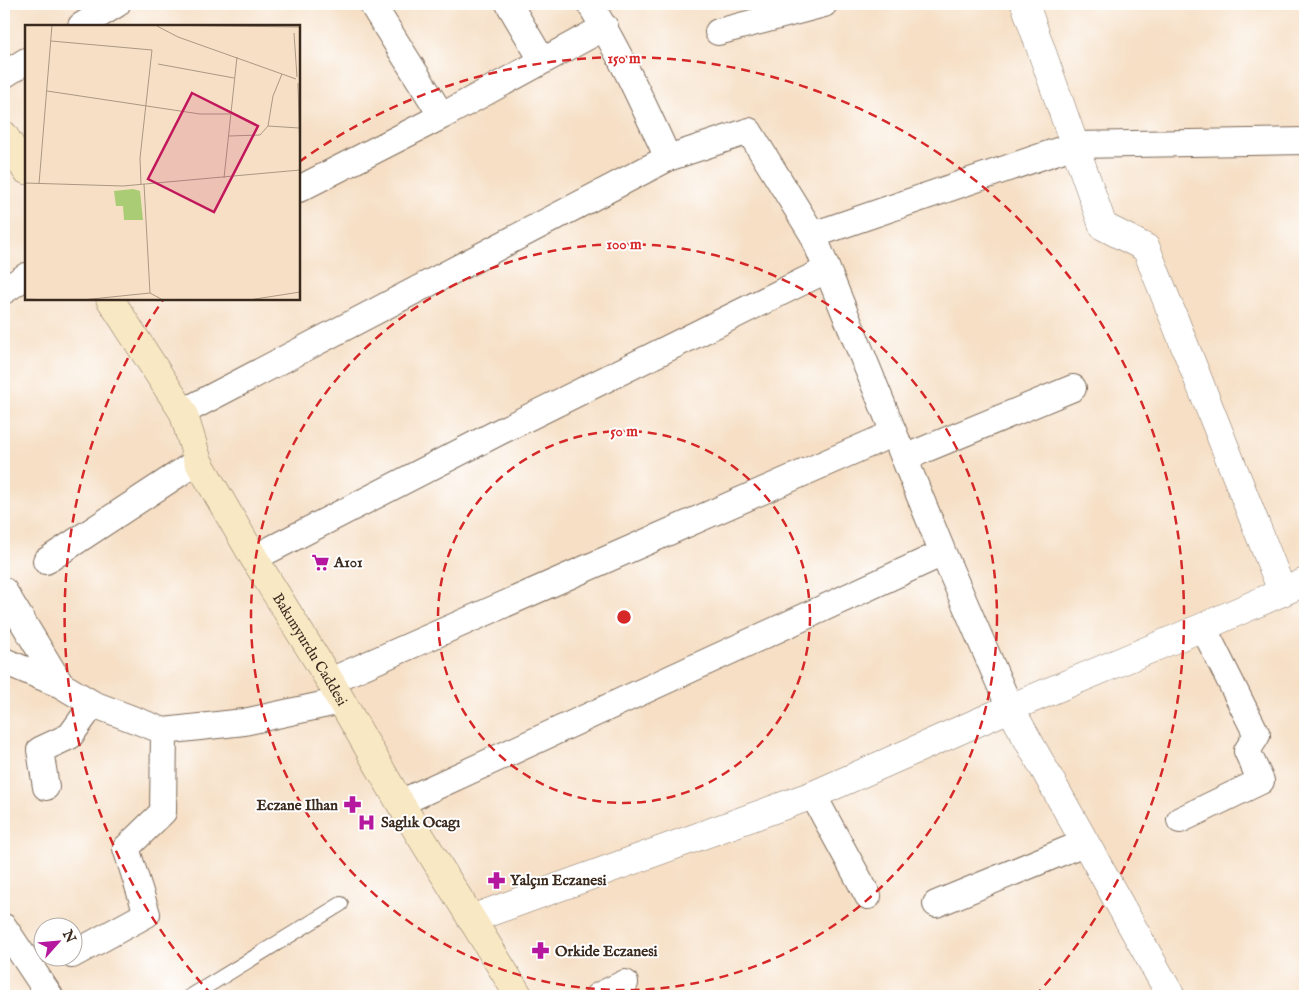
<svg xmlns="http://www.w3.org/2000/svg" width="1309" height="1000" viewBox="0 0 1309 1000" font-family="'IM FELL English',serif">
  <style>
    .lines { fill: none; stroke-linecap: round; stroke-linejoin: round }
    .service-casing { stroke: #7c6958; stroke-width: 16 }
    .minor-casing { stroke: #7c6958; stroke-width: 28 }
    .tertiary-casing { stroke: #7c6958; stroke-width: 29 }
    .secondary-casing { stroke: #7c6958; stroke-width: 29 }
    .service { stroke: #fff; stroke-width: 14 }
    .minor { stroke: #fff; stroke-width: 26 }
    .tertiary { stroke: #fff; stroke-width: 28 }
    .secondary { stroke: #f8e8c3; stroke-width: 28 }
    .ring { fill: none; stroke: #d62828; stroke-width: 2.5; stroke-dasharray: 9 6 }
    .labels { text-anchor: middle; stroke-width: 4; stroke-linejoin: round; paint-order: stroke }
    .poi-label { font-size: 15px; font-weight: bold; fill: #3b2a1e; stroke: #fff; text-anchor: start }
    .street-label { font-size: 15px; fill: #3b2a1e; stroke: #fff }
    .inset-road { fill: none; stroke: #ab9782; stroke-width: 1 }
    .view { fill: #c2185b; fill-opacity: 0.15; stroke: #c2185b; stroke-width: 2.5 }
    .inset-edge { fill: none; stroke: #3b2a1e; stroke-width: 2.5 }
    .centre { fill: #d62828; stroke: #fff; stroke-width: 2.5 }
    .ring-label { font-size: 15px; text-anchor: middle; font-weight: bold; fill: #d62828; stroke: #fff; stroke-width: 4; stroke-linejoin: round; paint-order: stroke }
  </style>
  <rect width="100%" height="100%" fill="#fff"/>
  <filter id="ink" filterUnits="userSpaceOnUse"><feTurbulence type="fractalNoise" baseFrequency=".02" numOctaves="2"/><feDisplacementMap in="SourceGraphic" scale="10" xChannelSelector="R" yChannelSelector="G"/><feConvolveMatrix kernelMatrix="1 2 1 2 8 2 1 2 1" color-interpolation-filters="sRGB"/></filter>
  <filter id="wash" filterUnits="userSpaceOnUse"><feTurbulence type="fractalNoise" baseFrequency=".0096" numOctaves="4" result="noise"/><feDisplacementMap in="SourceGraphic" scale="20" xChannelSelector="R" yChannelSelector="G"/><feGaussianBlur stdDeviation="1.12" result="paint"/><feColorMatrix in="noise" values="0 0 0 0 0 0 0 0 0 0 0 0 0 0 0 0 0 1.4 0 .05"/><feComposite in="paint" operator="in"/></filter>
  <g filter="url(#wash)">
    <rect width="100%" height="100%" fill="#f6dfc5"/>
  </g>
  <g filter="url(#ink)">
    <g class="lines">
      <defs>
        <path id="service" d="M191 996 341 904"/>
        <path id="minor" d="M372 4 442 116
          M509 4 542 60
          M590 4C620 53 644 106 668 158
          M81 26 117 4
          M718 32 824 4
          M4 75 26 61
          M299 189 442 116 605 27
          M813 235 1075 145 1305 141
          M4 291 26 276
          M183 412 668 158 749 131 813 235 943 553 1010 708
          M904 458 1073 388
          M254 558 499 432 826 270
          M46 561 198 461
          M4 591 61 685
          M4 661 61 685 93 704 164 731 244 722 341 701
          M330 681 894 433
          M46 787 40 750 70 736 93 704
          M813 795 868 896
          M400 803 943 553
          M1180 820 1261 781 1247 751 1257 735 1203 627
          M936 904 1084 843
          M4 927 50 996
          M72 955 147 914 126 848 163 812 164 731
          M598 996 625 983"/>
        <path id="tertiary" d="M1025 4 1103 226 1146 248 1282 591
          M1010 708 1171 996
          M471 919 813 795 1010 708 1203 627 1305 582"/>
        <g id="secondary">
          <path d="M4 135 26 170"/>
          <path id="s1" d="M110 299 183 412 198 461 254 558 330 681 400 803 519 996"/>
        </g>
      </defs>
      <use href="#service" class="service-casing"/>
      <use href="#minor" class="minor-casing"/>
      <use href="#tertiary" class="tertiary-casing"/>
      <use href="#secondary" class="secondary-casing"/>
      <use href="#service" class="service"/>
      <use href="#minor" class="minor"/>
      <use href="#tertiary" class="tertiary"/>
      <use href="#secondary" class="secondary"/>
    </g>
  </g>
  <g class="ring">
    <circle cx="624" cy="617" r="186"/>
    <circle cx="624" cy="617" r="373"/>
    <path d="M212 995A559 559 0 0 1 163 300M299 162A559 559 0 0 1 1036 995"/>
  </g>
  <defs>
    <symbol id="supermarket-bare" viewBox="-9 -9 18 18"><path d="M-6-5.5h2.5l.6 2H6L4.5 2H-2.5L-4.4-4H-6ZM-1.5 3.2a1.3 1.3 0 1 0 .1 0ZM3 3.2a1.3 1.3 0 1 0 .1 0Z" fill="#b5179e" stroke="#fff" stroke-width="2.5" paint-order="stroke"/></symbol>
    <symbol id="pharmacy-bare" viewBox="-9 -9 18 18"><path d="M-2-6h4v4h4v4h-4v4h-4v-4h-4v-4h4Z" fill="#b5179e" stroke="#fff" stroke-width="2.5" paint-order="stroke"/></symbol>
    <symbol id="hospital-bare" viewBox="-9 -9 18 18"><path d="M-5-5h3v3.5h4V-5h3V5h-3V1.5h-4V5h-3Z" fill="#b5179e" stroke="#fff" stroke-width="2.5" paint-order="stroke"/></symbol>
  </defs>
  <g fill-rule="evenodd">
    <use href="#supermarket-bare" x="308" y="550" width="25" height="25"/>
    <use href="#pharmacy-bare" x="340" y="792" width="25" height="25"/>
    <use href="#hospital-bare" x="354" y="810" width="25" height="25"/>
    <use href="#pharmacy-bare" x="484" y="868" width="25" height="25"/>
    <use href="#pharmacy-bare" x="528" y="938" width="25" height="25"/>
  </g>
  <g class="labels">
    <g class="poi-label">
      <text x="334" y="567">A101</text>
      <text x="338" y="810" text-anchor="end">Eczane Ilhan</text>
      <text x="381" y="827">Saglık Ocagı</text>
      <text x="510" y="885">Yalçın Eczanesi</text>
      <text x="555" y="956">Orkide Eczanesi</text>
    </g>
    <g class="street-label">
      <text dy="5" stroke="none"><textPath href="#s1" startOffset="405">Bakımyurdu Caddesi</textPath></text>
    </g>
  </g>
  <g transform="translate(25 25)">
    <rect width="275" height="275" fill="#f6dfc5"/>
    <path d="M108 164 115 166 118 195H99L98 181H91L89 166Z" fill="#aacc74"/>
    <path class="inset-road" d="M125 0 275 2M132 1 153 12 271 54M269 8 272 52M26 16 127 25 115 133 116 159M133 39 209 53M273 58 275 131M22 66 175 89H205M243 101 274 103M204 111 235 110 243 101 248 71 257 49M199 153 212 32M0 158 98 161 275 145M14 159 27 0M119 159 125 268M0 274 25 275M57 275 125 268 138 275M224 275 275 267"/>
    <path class="view" d="M167 68 233 101 189 187 123 154Z"/>
    <rect width="275" height="275" class="inset-edge"/>
  </g>
  <circle cx="624" cy="617" r="8" class="centre"/>
  <g class="ring-label">
    <text x="624" y="63">150 m</text>
    <text x="624" y="249">100 m</text>
    <text x="624" y="436">50 m</text>
  </g>
  <rect width="1309" height="1000" fill="none" stroke="#fff" stroke-width="20"/>
  <g transform="translate(58 942) rotate(63)"><circle r="24" fill="#ffffff" stroke="#b1aaa5"/>
  <path d="M0-4L9 19L0 12L-9 19Z" fill="#b5179e"/>
  <text y="-8" font-size="14" font-weight="bold" text-anchor="middle" fill="#3b2a1e">N</text>
  </g>
</svg>
